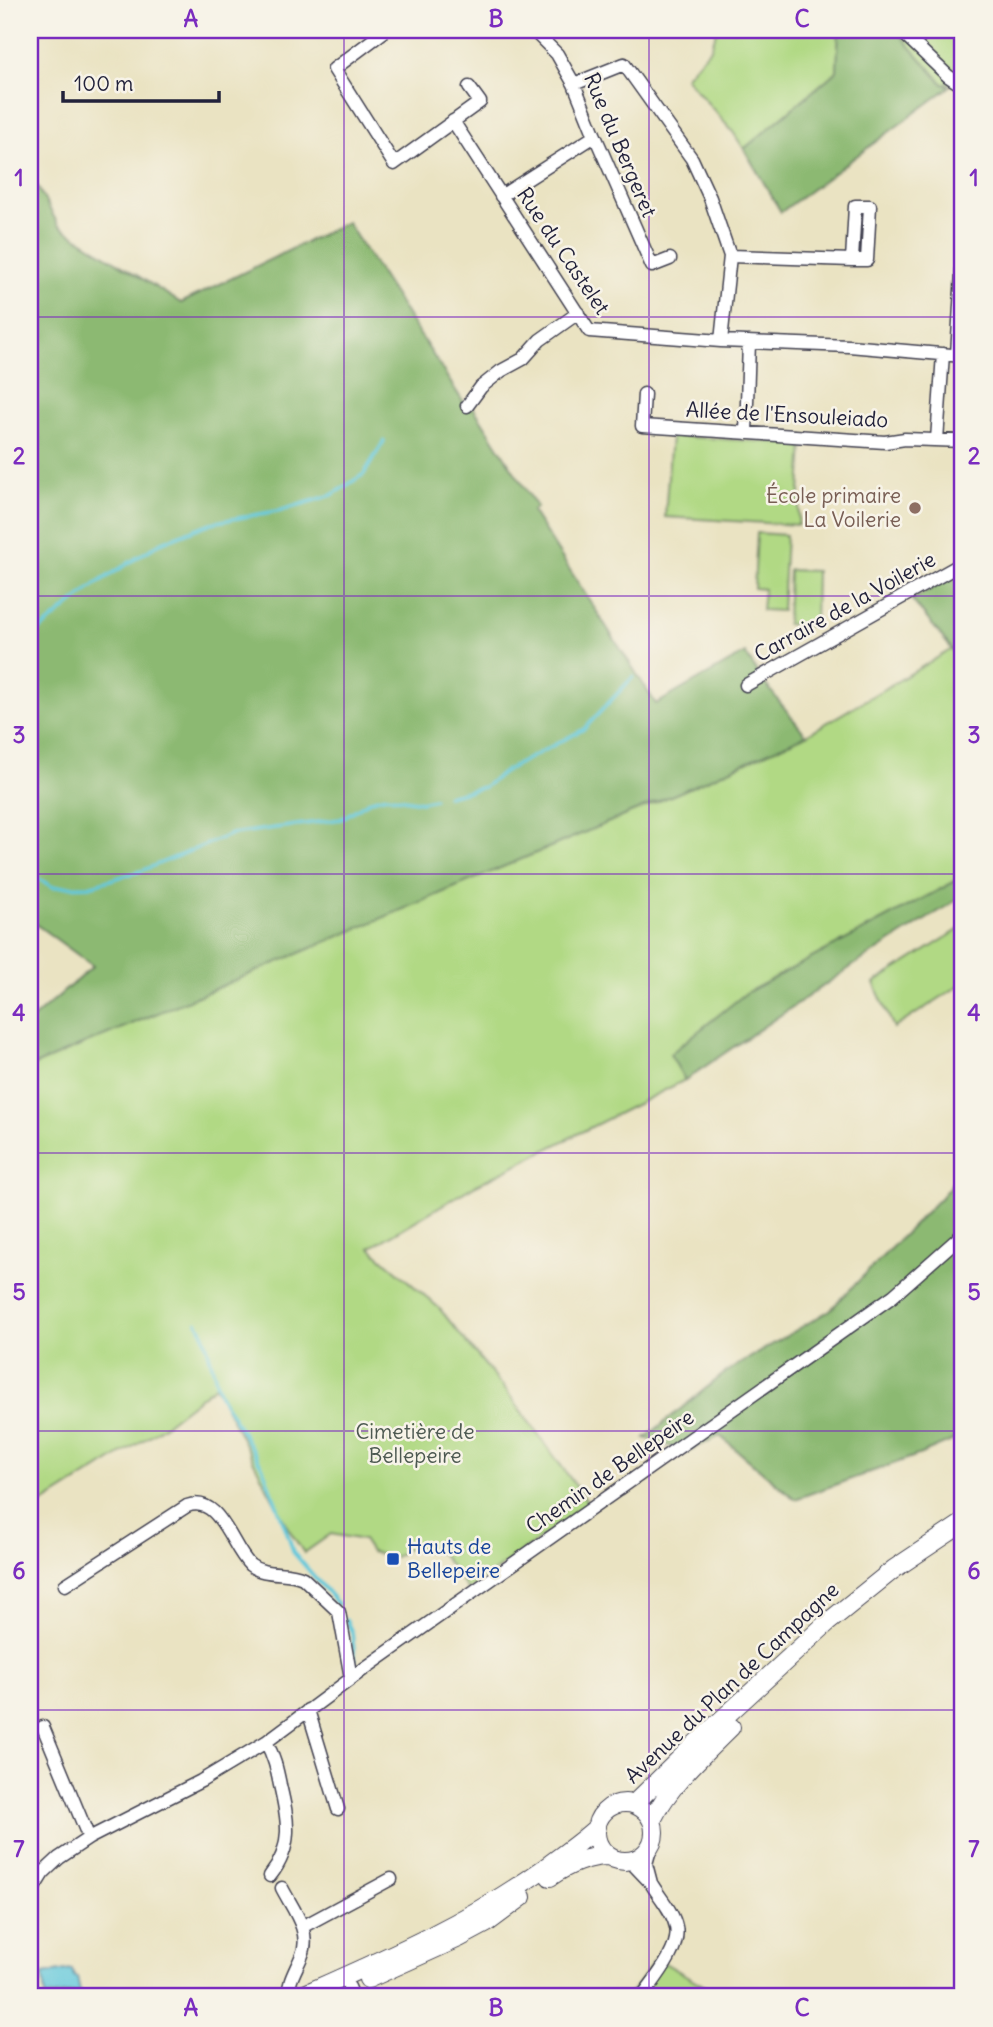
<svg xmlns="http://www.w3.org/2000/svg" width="993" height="2027" viewBox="0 0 993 2027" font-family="Delius,sans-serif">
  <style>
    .green { fill: #b1d984; stroke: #6a7e60; stroke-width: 2 }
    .forest { fill: #8cb972; stroke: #576e56; stroke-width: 2 }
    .water { fill: #60c8db; stroke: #41758b; stroke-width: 2 }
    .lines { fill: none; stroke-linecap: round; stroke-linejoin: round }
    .stream { stroke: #60c8db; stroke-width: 3.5 }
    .minor-casing { stroke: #403f4f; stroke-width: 15 }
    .secondary-casing { stroke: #403f4f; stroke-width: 20 }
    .minor { stroke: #fff; stroke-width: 12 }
    .secondary { stroke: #fff; stroke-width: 18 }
    .grid { fill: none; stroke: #7b2cbf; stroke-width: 2; stroke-opacity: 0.55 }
    .education-dot { fill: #8d6e63; stroke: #f7f3e8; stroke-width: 2.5 }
    .transit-dot { fill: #1a4fb4; stroke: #f7f3e8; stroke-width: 2.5 }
    .labels { text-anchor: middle; stroke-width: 5; stroke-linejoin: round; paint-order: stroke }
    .street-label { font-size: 21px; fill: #22223b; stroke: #f7f3e8 }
    .education-label { font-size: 21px; fill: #785e54; stroke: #f7f3e8; text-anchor: end }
    .park-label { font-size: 21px; fill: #4d5951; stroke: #f7f3e8 }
    .transit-label { font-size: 21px; fill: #164399; stroke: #f7f3e8; text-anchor: start }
    .neatline { fill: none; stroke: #7b2cbf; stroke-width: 2.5 }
    .grid-label { font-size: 23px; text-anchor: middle; font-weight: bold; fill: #7b2cbf }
  </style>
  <rect width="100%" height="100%" fill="#f7f3e8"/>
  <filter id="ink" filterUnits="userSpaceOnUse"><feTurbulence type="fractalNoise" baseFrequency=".0143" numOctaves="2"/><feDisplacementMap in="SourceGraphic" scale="14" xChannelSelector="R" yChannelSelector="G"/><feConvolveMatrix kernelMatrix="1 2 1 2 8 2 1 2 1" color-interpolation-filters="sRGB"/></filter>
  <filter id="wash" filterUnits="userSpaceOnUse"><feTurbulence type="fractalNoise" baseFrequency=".00686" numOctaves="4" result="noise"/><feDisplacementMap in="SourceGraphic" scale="28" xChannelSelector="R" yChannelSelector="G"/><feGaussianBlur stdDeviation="1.57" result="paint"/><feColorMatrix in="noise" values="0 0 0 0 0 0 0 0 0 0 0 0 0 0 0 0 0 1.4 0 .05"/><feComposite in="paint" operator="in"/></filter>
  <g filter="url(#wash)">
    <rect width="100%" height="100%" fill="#eae3c2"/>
    <path class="green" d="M717 30H839L837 71 744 149 733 132 685 77 711 48Z
      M887 30H963V80L943 84 900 35Z
      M671 436 803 444 798 525 665 517Z
      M757 533 786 535 782 611 762 610 764 589 754 588Z
      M789 570 816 571 815 626 787 624Z
      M952 649 963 668V877L670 1054 685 1080 476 1185 370 1248 439 1308 501 1385H502L589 1504 468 1590 441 1553 407 1548 395 1557 371 1552 363 1540 331 1534 304 1553 288 1528 215 1386 156 1432 43 1503 30 1508V1067L680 792 806 735Z
      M963 927V983L894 1028 874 983Z
      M656 1958 718 1994 715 1997H628Z"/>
    <path class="forest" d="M839 30H887L900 35 943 84 951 86 781 212 744 149 837 71Z
      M30 173 59 226 181 303 347 222 462 400 473 407 537 507 532 511 656 704 745 653 763 681 806 735 680 792 30 1067V1021L93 966 30 920Z
      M963 571V668L952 649 912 600Z
      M963 877V896L854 965 685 1080 670 1054 746 993Z
      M963 1170V1436L921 1454 795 1499 720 1436 686 1452 645 1438 726 1372 830 1310 941 1197Z"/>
    <path class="water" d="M72 1969 74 1977H77L80 1992 45 1997 43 1974Z"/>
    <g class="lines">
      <path class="stream" d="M30 638 96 584 160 543 211 523 282 510 332 495 364 474 384 441
        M447 796 484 787 507 770 584 729 633 677
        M30 874 53 887 89 886 141 871 232 834 341 819 371 800 386 796 421 802 434 799
        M197 1322 204 1335 220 1395 263 1468 289 1538 293 1552 338 1604
        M346 1620 352 1632 355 1660"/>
    </g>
  </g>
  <g filter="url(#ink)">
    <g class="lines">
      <defs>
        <path id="minor" d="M386 30 334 69 394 164 480 102 469 87
          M533 30 557 54 574 84 595 136 652 266 670 259
          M900 30 948 76 963 86
          M574 84 624 64 692 159 710 198 730 256 721 341
          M453 121 589 331 721 341 849 346 963 356
          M501 196 595 136
          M730 256 852 260H867L870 206H855L852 260
          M957 355 963 255
          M644 394 642 426 885 442 905 439 963 441
          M467 406 481 387 501 371 523 359 540 340 578 313
          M746 433 749 342
          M937 440 943 354
          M746 685 963 563
          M65 1585 187 1506C220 1494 231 1547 250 1565 265 1577 287 1570 303 1578L339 1612 351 1678
          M308 1710 338 1809
          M43 1727 89 1838
          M266 1742C274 1756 277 1770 280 1785 288 1819 294 1846 270 1876
          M630 1861 651 1883 646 1864 651 1846
          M282 1888C292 1908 312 1932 302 1955 296 1970 288 1981 288 1997
          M30 1894 43 1873 59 1858 89 1838 201 1781 266 1742 364 1669 893 1296 963 1234
          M302 1927 391 1879
          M349 1987 353 1997
          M642 1997C654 1980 681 1949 676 1927 673 1911 659 1897 651 1883"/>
        <path id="secondary" d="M596 1832a29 29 0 1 1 58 0a29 29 0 1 1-58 0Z
          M634 1804 693 1746 827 1623 894 1569 963 1523
          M652 1820C670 1784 703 1755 731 1727
          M550 1877C569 1864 587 1856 609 1856
          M368 1979 459 1938 487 1923 522 1897
          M298 1997C384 1959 468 1923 546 1867 563 1854 581 1842 597 1827"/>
      </defs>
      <use href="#minor" class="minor-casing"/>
      <use href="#secondary" class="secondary-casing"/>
      <use href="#minor" class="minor"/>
      <use href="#secondary" class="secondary"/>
    </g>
  </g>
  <path class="grid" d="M344 30V1997M649 30V1997M30 317H963M30 596H963M30 874H963M30 1153H963M30 1431H963M30 1710H963"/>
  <circle class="education-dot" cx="915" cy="508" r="7"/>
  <rect class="transit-dot" x="386" y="1552" width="14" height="14" rx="3.5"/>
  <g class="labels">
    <g class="street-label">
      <text transform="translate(620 145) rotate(67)" y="7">Rue du Bergeret</text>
      <text transform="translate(563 251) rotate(56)" y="7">Rue du Castelet</text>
      <text transform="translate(787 415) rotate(3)" y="7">Allée de l'Ensouleiado</text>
      <text transform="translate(845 607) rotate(-29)" y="7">Carraire de la Voilerie</text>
      <text transform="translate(610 1472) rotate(-35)" y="7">Chemin de Bellepeire</text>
      <text transform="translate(732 1683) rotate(-43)" y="7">Avenue du Plan de Campagne</text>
    </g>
    <g class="education-label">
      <text x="901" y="503">École primaire<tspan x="901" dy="24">La Voilerie</tspan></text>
    </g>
    <g class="park-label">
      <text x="415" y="1439">Cimetière de<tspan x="415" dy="24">Bellepeire</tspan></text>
    </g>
    <g class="transit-label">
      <text x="407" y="1554">Hauts de<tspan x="407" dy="24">Bellepeire</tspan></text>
    </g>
  </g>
  <rect width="993" height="2027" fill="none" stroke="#f7f3e8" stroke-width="77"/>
  <path d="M63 91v10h156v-10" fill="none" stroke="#22223b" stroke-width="3.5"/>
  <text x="74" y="91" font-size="21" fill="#22223b" stroke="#f7f3e8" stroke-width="5" paint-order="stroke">100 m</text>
  <rect x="38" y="38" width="916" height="1950" class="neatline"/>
  <g class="grid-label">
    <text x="191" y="27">A</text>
    <text x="496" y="27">B</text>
    <text x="802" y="27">C</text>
    <text x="19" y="186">1</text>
    <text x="974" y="186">1</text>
    <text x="19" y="464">2</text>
    <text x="974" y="464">2</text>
    <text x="19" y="743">3</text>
    <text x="974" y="743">3</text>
    <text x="19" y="1021">4</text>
    <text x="974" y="1021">4</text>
    <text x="19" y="1300">5</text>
    <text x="974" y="1300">5</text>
    <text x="19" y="1579">6</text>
    <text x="974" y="1579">6</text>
    <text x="19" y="1857">7</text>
    <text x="974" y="1857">7</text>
    <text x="191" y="2016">A</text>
    <text x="496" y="2016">B</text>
    <text x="802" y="2016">C</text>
  </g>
</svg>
